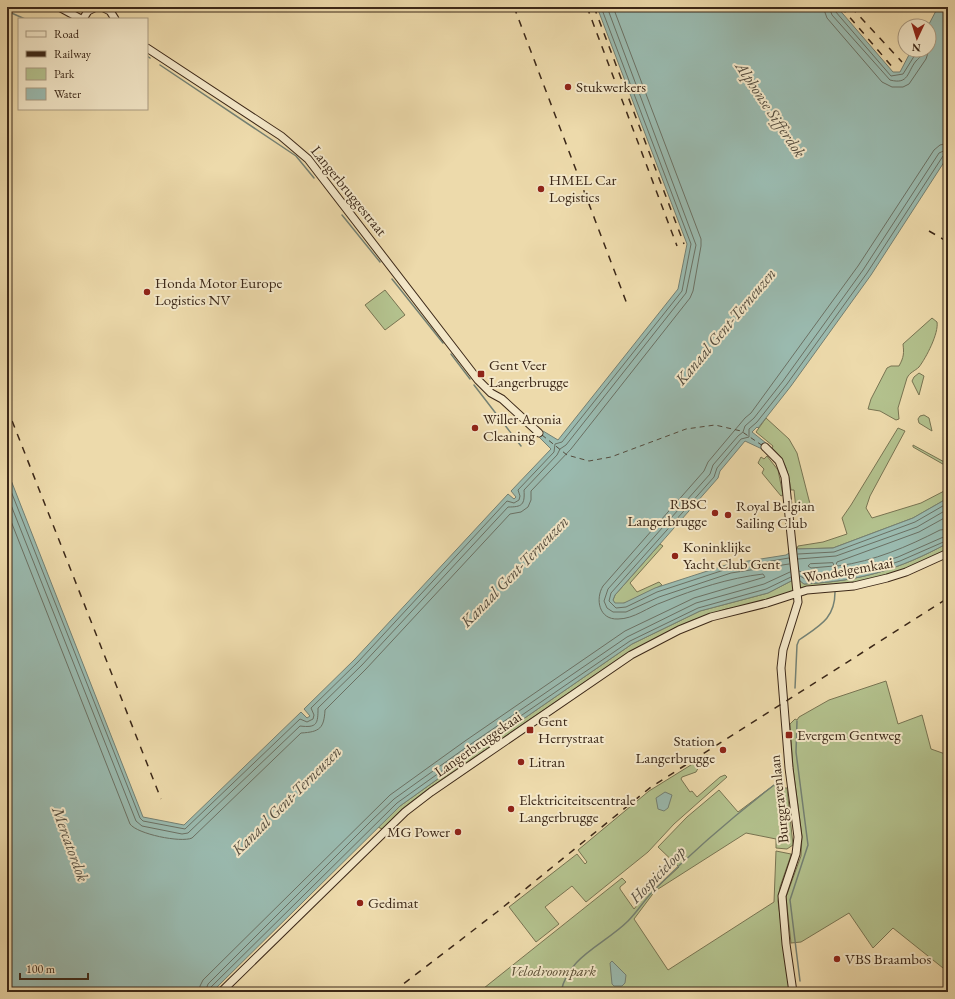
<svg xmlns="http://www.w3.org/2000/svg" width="955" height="999" viewBox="0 0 955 999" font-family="'EB Garamond',serif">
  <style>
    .green { fill: #b3c18d; stroke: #787452 }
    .water { fill: #9abaaf; stroke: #748073 }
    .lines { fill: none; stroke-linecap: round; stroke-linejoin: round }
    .shore { stroke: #6b7164; stroke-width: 1 }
    .stream { stroke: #748073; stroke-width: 1.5 }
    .ferry { stroke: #544c3e; stroke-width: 1; stroke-dasharray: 5 4; stroke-linecap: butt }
    .secondary-casing { stroke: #3c2818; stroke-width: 9 }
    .secondary { stroke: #f3e7c8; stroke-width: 7 }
    .rail { stroke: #3c2818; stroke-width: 1.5; stroke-dasharray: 7 7; stroke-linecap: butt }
    .poi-dot { fill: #8f2418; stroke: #f3e7c8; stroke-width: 1.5 }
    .labels { text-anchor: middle; stroke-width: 4; stroke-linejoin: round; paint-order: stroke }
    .poi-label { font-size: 15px; fill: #3c2818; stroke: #f3e7c8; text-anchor: start }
    .street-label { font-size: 15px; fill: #3c2818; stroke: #f3e7c8 }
    .park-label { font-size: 15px; font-style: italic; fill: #5a4e35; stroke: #f3e7c8 }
    .water-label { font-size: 16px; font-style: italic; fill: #544c3e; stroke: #f3e7c8 }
  </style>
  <rect width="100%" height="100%" fill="#eddaab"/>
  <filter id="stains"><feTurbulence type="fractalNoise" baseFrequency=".005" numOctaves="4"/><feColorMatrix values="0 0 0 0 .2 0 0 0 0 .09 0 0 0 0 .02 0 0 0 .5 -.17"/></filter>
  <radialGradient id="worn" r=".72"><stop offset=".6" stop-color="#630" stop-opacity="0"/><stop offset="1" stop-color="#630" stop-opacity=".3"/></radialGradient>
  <path class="green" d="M385 290 405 315 385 330 365 305Z
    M932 318 937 322C939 333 926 358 919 367 915 371 910 372 907 378L898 408 899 419 896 420 880 411 868 409 871 399 887 368 891 366H899C904 357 904 353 903 344Z
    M919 373 924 376 919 395 912 381 914 377Z
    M924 415 929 418 932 431 919 423 918 419 920 416Z
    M766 418 789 439 797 453 810 504 796 509 794 490H791C788 472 786 460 772 448L773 446 756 432Z
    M898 428 905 431 870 496 866 508 872 518 921 503 948 489V498L913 518 833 548 797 549 796 551 798 546 823 542 847 534 842 518 851 505Z
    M913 445 948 464V467L913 447Z
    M767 456 778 470 783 495 781 496 762 473 764 469 758 463 761 457 764 459Z
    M948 543V550L905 570 869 580 726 609 693 620 677 627 629 652 428 789 402 809 382 829 378 827 400 806 474 753 632 644 700 611 768 593 793 580H799L804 584C860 581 898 570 948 543Z
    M660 544 663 546 630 583 637 592 659 582 662 585C654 589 625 606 617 604 614 604 614 602 613 600L615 595Z
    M886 681 898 724 922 715 931 749 948 755V972L893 928 873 948 849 913 801 942 791 943 786 897 801 856 802 836 793 768 790 724 795 719 797 720 799 717 829 700Z
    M707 755 711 758 701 763 696 772 682 777 681 779 690 792 692 791 697 797 720 777 725 775 727 777 674 824 648 852 586 902 572 886 545 907 559 924 536 942 509 907 577 854 585 864 587 862 578 850 649 791Z
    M782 779 784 788H787L793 845 787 849 776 848V839L746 833 655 891 634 919 668 970 774 902 776 851 791 854 790 858 780 887 778 901 790 992H479L622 878 626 882 620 887V889L634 909 652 887 654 890 679 867 658 847 687 817 719 790 738 812Z"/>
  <path class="water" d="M597 7H837L893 72H900L911 51 929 50 928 26 938 7H948V156L871 275 791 386 758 428 757 427 752 432 766 443 762 449 745 441 720 471 718 478 615 595 613 600 615 603H624L655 588 729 564 786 555 796 549 833 548 913 518 948 498V543C898 570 860 581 804 584L799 580H793L768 593 700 611 632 644 474 753 400 806 212 992H7V470L143 817 184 825 301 712 307 718 310 716 304 709 355 659 508 494 514 499 516 497 511 491 551 449 538 436 543 431 558 440 678 289 687 244Z
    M665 792 672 795 668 808 664 811 658 809 656 798Z
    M612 961 626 975 625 983 622 986H614L612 984 610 963Z"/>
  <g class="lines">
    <path class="shore" d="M823 7 827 18 882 82 892 87H903L909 84 926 59 929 50
      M829 7 832 15 890 80C909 85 907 72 916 61 920 57 922 56 923 50
      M834 7 835 11 891 76 903 74 918 50
      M7 481 140 818 143 821 185 829 300 719 307 722 313 719 314 715 311 708 358 662 507 501 514 503 519 500 520 496 518 490 554 452 555 444 562 442 682 291 691 244 601 7
      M7 495 136 821 142 826 182 834 188 833 300 726C317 728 318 724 318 708L362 665 508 507C522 507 525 505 524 490L557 455 560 449 566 445 686 293 696 245 607 7
      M7 511 130 824C137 834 181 843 192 838L301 733C320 732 324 728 325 710L366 669 510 514 521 512 528 507 531 500V491L571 449 690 298 693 291 701 246V239L613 7
      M948 516 919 532 837 562 836 565 838 566C874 561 907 547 940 530L948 529
      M798 554 834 552 915 522 948 503
      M789 558 730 568 657 592 626 607 616 608 609 601 611 593 714 477 717 468 741 439 749 437V429L757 422 787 384 867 273 943 156 948 154
      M798 559 836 556 917 527 948 509
      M833 563 834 566 811 568 808 566 810 564Z
      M789 564 731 573 659 597 626 612H613L607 608 604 601 608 589 710 474 713 465 738 436 743 432 745 426 754 418 783 381 863 270 939 153 948 149
      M799 571 809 575 831 573 864 568 898 557 948 535
      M800 576 807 580 831 578 865 573 900 561 948 540
      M199 992 200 986 203 980 390 795 465 741 625 631 694 598 765 577 763 574C729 578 695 589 663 602 648 607 634 619 618 619 599 620 595 599 603 586L704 471 708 462 745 418 751 413 858 266 934 150 940 145 948 143
      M205 992 208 984 372 820 394 799 468 746 627 637 696 603 764 584 790 572
      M210 992 211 987 397 803 471 750 630 641 698 608 766 589 791 577"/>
    <path class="stream" d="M7 11 25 19
      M147 56 150 58
      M160 65 296 156 314 178
      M342 215 380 262
      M392 279 443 343
      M451 354 470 379
      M474 385 521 446
      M795 688 797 645 799 640C819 626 835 619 835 592
      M797 721 796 752 808 845 790 900 800 981
      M561 992C568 956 604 945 628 921 638 911 645 899 655 889 695 849 737 813 782 779"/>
    <path class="ferry" d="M542 435 567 455 589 461 611 457 686 429 715 425 741 431 763 446"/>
    <defs>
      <path id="secondary" d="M59 7 81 19
        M102 7 110 11 115 19
        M83 19 88 11 96 7
        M147 48 281 136 308 159 478 380 491 393 502 399 539 433
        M765 447 779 461 785 477 798 602 783 650 781 668 789 768 798 837 796 854 782 896 786 944 793 992
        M221 992 405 812 431 792 631 655 679 630 711 617 767 603 807 590 854 586 887 578 906 572 948 553"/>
    </defs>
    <use href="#secondary" class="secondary-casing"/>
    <use href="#secondary" class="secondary"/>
    <path class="rail" d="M514 7 627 304
      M587 7 677 246
      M594 7 684 244
      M841 7 894 69
      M851 7 902 62
      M929 231 948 242
      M7 408 161 799
      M393 992 497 912 651 787 948 598"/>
  </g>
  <g class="poi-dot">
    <circle cx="568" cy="87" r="4"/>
    <circle cx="541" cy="189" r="4"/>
    <circle cx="147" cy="292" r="4"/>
    <rect x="477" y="370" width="8" height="8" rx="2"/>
    <circle cx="475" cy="428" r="4"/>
    <circle cx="715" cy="513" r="4"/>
    <circle cx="728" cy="515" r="4"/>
    <circle cx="675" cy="556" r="4"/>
    <rect x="526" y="726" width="8" height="8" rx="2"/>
    <rect x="785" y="731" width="8" height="8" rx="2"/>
    <circle cx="723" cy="750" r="4"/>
    <circle cx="521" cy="762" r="4"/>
    <circle cx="511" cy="809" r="4"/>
    <circle cx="458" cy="832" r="4"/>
    <circle cx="360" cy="903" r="4"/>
    <circle cx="837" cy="959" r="4"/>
  </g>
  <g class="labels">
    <g class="poi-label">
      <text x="576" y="92">Stukwerkers</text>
      <text x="549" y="185">HMEL Car<tspan x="549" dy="17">Logistics</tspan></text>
      <text x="155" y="288">Honda Motor Europe<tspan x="155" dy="17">Logistics NV</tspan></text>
      <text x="489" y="370">Gent Veer<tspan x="489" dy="17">Langerbrugge</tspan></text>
      <text x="483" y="424">Willer Aronia<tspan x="483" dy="17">Cleaning</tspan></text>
      <text x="707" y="509" text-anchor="end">RBSC<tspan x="707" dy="17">Langerbrugge</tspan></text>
      <text x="736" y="511">Royal Belgian<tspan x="736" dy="17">Sailing Club</tspan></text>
      <text x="683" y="552">Koninklijke<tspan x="683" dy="17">Yacht Club Gent</tspan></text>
      <text x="538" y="726">Gent<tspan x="538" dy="17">Herrystraat</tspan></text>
      <text x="797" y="740">Evergem Gentweg</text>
      <text x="715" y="746" text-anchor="end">Station<tspan x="715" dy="17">Langerbrugge</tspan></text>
      <text x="529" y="767">Litran</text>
      <text x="519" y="805">Elektriciteitscentrale<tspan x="519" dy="17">Langerbrugge</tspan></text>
      <text x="450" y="837" text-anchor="end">MG Power</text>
      <text x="368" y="908">Gedimat</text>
      <text x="845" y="964">VBS Braambos</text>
    </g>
    <g class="street-label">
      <text transform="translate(349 191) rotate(51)" y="5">Langerbruggestraat</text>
      <text transform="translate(848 570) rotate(-10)" y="5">Wondelgemkaai</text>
      <text transform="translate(478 744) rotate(-35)" y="5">Langerbruggekaai</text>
      <text transform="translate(779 799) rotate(-96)" y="5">Burggravenlaan</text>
    </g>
    <g class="park-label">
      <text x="553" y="976">Velodroompark</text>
    </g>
    <g class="water-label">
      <text transform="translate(771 109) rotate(56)" y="6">Alphonse Sifferdok</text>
      <text transform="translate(725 326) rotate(-50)" y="6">Kanaal Gent-Terneuzen</text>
      <text transform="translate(514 571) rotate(-46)" y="6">Kanaal Gent-Terneuzen</text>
      <text transform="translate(286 800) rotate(-45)" y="6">Kanaal Gent-Terneuzen</text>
      <text transform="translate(71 844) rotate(70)" y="6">Mercatordok</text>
      <text transform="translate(657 874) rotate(-46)" y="6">Hospicieloop</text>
    </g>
  </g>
  <rect width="955" height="999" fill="none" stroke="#eddaab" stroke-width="24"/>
  <rect x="8" y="8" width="939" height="983" fill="none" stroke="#3c2818" stroke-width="2"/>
  <rect x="12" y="12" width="931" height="975" fill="none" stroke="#3c2818"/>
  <rect x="18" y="18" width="130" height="92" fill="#f3e7c8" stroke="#aa9b82"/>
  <rect x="26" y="31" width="20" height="6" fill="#f3e7c8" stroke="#aa9b82"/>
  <text x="54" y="38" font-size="12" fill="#3c2818">Road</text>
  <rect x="26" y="51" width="20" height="6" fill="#3c2818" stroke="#aa9b82"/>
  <text x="54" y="58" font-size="12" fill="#3c2818">Railway</text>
  <rect x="26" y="68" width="20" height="12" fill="#b3c18d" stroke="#aa9b82"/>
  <text x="54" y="78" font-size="12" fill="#3c2818">Park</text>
  <rect x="26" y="88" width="20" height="12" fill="#9abaaf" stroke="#aa9b82"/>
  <text x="54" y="98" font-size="12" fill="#3c2818">Water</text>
  <g transform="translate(917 38) rotate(184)"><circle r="19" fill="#f3e7c8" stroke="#aa9b82"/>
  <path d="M0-3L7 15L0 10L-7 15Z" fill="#8f2418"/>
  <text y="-6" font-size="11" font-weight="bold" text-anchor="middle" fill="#3c2818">N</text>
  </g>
  <path d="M20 973v6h68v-6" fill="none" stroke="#3c2818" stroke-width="2"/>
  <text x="26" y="973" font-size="12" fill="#3c2818" stroke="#f3e7c8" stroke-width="3" paint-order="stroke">100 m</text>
  <rect width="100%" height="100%" filter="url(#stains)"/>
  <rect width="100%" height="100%" fill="url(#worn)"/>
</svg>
